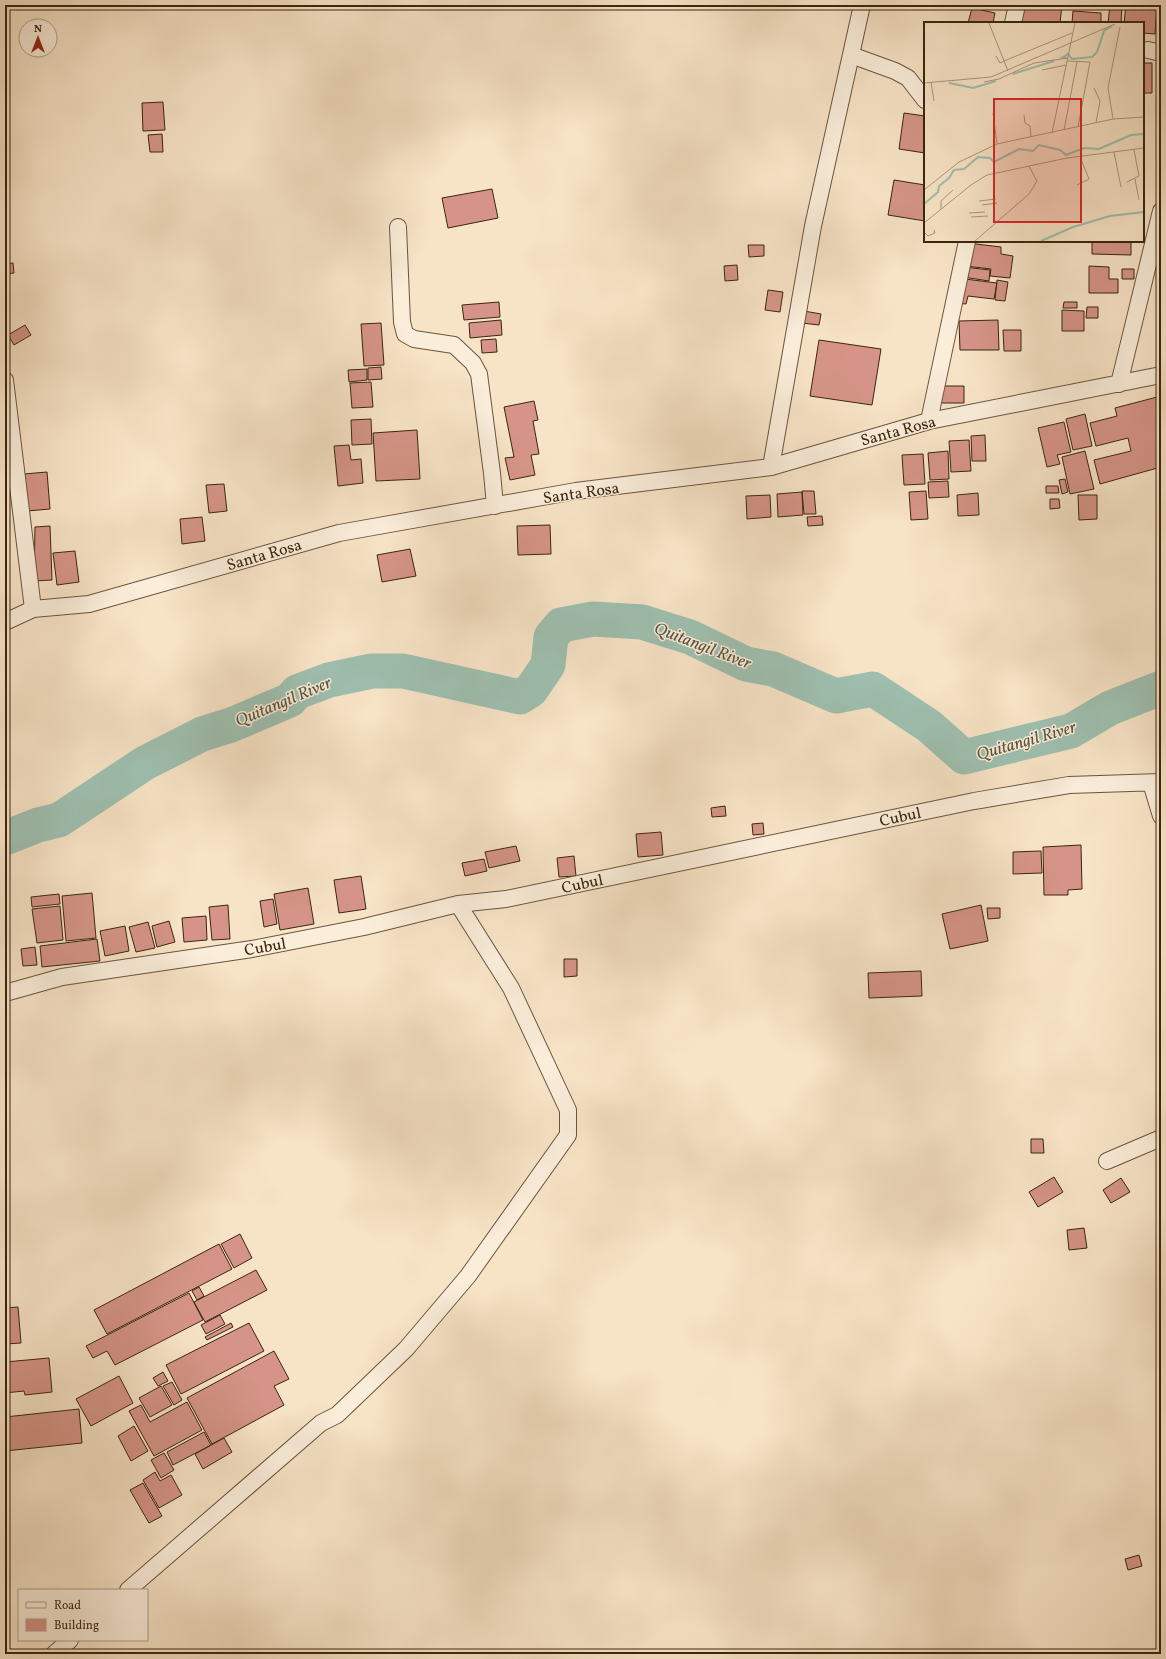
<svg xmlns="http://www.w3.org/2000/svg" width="1166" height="1659" viewBox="0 0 1166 1659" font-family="Vollkorn,serif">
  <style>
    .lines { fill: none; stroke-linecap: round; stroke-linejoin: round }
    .river { stroke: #9ebfaf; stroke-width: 35 }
    .building { fill: #d59487; stroke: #3b260f }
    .minor-casing { stroke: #6a553d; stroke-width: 18 }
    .minor { stroke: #faedda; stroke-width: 16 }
    .labels { text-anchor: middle; stroke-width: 3; stroke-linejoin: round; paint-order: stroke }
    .street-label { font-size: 16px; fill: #3b260f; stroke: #faedda }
    .water-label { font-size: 17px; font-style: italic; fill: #59543f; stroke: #faedda }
    .inset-river { fill: none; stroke: #9ebfaf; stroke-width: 2 }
    .inset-road { fill: none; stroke: #ac977d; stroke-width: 1 }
    .view { fill: #d62828; fill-opacity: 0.15; stroke: #d62828; stroke-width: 2 }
    .inset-edge { fill: none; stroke: #3b260f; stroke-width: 2 }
  </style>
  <rect width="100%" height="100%" fill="#f7e3c6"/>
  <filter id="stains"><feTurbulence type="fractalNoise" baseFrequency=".005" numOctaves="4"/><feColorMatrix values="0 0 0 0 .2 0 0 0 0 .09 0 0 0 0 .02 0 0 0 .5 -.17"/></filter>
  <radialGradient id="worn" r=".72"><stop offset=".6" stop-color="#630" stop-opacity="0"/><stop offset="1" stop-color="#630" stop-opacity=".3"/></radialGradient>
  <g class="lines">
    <path class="river" d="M5 838 38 825 59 820 145 763 202 734 231 725 290 700 297 692 329 680 372 671H403L520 697 531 690 548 665 551 637 561 625 593 619 642 622 690 637 746 664 773 669 836 696 873 689 929 726 964 757 1071 731 1110 708 1161 688"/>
  </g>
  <path class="building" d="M1029 5H1062L1060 23H1021L1022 7 1028 8Z
    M1110 5H1122L1121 23H1108Z
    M1126 5H1157L1155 34 1143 33V23H1124Z
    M972 8 995 13 993 23H968Z
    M1073 11 1101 13V23H1072Z
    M1159 24H1161V42H1157Z
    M1143 63H1152V93H1143Z
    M163 102 165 130 143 131 142 103Z
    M904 113 925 116V153L899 149Z
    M162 134 163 152H150L148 135Z
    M894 180 925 185V221L888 215Z
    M492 189 498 218 448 228 442 198Z
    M1092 241H1131V255L1092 254Z
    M968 243 1001 247V254L1013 256 1010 278 990 276 991 269 965 266Z
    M748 245H764V256L749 257Z
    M13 263 14 273 5 274V264Z
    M737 265 738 280 725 281 724 266Z
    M1089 266 1109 267V279H1118V293H1089Z
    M964 267 990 270 989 281 963 277Z
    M1122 269H1134V279H1122Z
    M965 279 997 283 994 299 968 296 966 304 956 303Z
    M997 280 1008 282 1005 301 995 300Z
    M768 290 783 292 780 312 765 310Z
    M499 302 500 317 464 320 462 305Z
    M1064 302H1077V308H1063Z
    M1087 307H1098V318H1086Z
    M1062 310 1084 311V331H1062Z
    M804 311 821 314 819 325 802 323Z
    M501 320 502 335 470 338 469 323Z
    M998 320 999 350H960L959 321Z
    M381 323 384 365 364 366 361 324Z
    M25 325 31 335 14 345 8 335Z
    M1003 330H1021V351H1004Z
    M496 339 497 352 482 353 481 340Z
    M819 340 881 349 872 405 810 396Z
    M381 367 382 379 368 380V368Z
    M367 369V380L349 382 348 370Z
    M371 382 373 407 352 408 350 383Z
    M939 386H964V403H940Z
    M1161 396V467L1100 484 1094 460 1131 451 1128 438 1096 446 1090 423 1117 416 1115 408Z
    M534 401 538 420 533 421 539 454 531 455 535 475 510 480 505 458 514 457 504 407Z
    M1085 414 1092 446 1073 450 1066 419Z
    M371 419 372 444 352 445 351 420Z
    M1064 422 1071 452 1057 455 1060 464 1047 467 1038 428Z
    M417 430 420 479 376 481 373 433Z
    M985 435 986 461H972L971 436Z
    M969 440 971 471 951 472 949 441Z
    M349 445 351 460 361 459 363 483 338 486 334 446Z
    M948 451 949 479 930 480 928 453Z
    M1085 451 1094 489 1070 494 1062 457Z
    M923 454 925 484 904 485 902 455Z
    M47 472 50 509 27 511 24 474Z
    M1065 479 1068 492 1062 494 1059 480Z
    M948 481 949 497 929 498 928 482Z
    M224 484 227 511 209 513 206 485Z
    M1046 486H1058L1059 493H1046Z
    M802 491H814L816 514H804Z
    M926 491 928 519 911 520 909 492Z
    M802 492 803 515 778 517 777 494Z
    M978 493 979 515 958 516 957 495Z
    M770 495 771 517 747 519 746 496Z
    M1078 495H1097V519L1079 520Z
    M1050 499H1059L1060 508 1050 509Z
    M822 516 823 525 808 526 807 517Z
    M202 517 205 541 182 544 180 519Z
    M550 525 551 554 518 555 517 526Z
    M50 526 52 580 34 581 35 527Z
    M410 549 416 576 382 582 377 555Z
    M75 551 79 582 57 585 53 553Z
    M725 806 726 816 712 817 711 808Z
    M763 823 764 834 753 835 752 824Z
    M661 832 663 855 638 857 636 834Z
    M1081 845 1082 889 1068 890V895H1044L1043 847Z
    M516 846 520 861 489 868 485 852Z
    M1041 851 1042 873 1013 874V852Z
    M574 856 576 876 559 877 557 858Z
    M484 859 487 871 465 876 462 863Z
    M361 876 366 909 339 913 334 880Z
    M308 888 314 924 280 930 274 894Z
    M92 893 96 938 66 941 62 896Z
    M59 894 60 904 32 907 31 897Z
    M273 899 277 924 264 927 260 901Z
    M228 905 230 939 212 940 209 907Z
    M981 905 988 941 950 949 942 914Z
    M60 906 63 940 37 943 32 909Z
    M987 908H1000V918L988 919Z
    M206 916 207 940 184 942 182 918Z
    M169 921 175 942 157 947 152 926Z
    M148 922 155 948 136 952 129 927Z
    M125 926 129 951 105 956 100 931Z
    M97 939 100 961 42 967 40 946Z
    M35 947 37 965 23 966 21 949Z
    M564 959H577V976L564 977Z
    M921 971 922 996 869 998 868 973Z
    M1031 1139H1043L1044 1153H1031Z
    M1054 1177 1063 1192 1038 1207 1029 1192Z
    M1121 1178 1130 1192 1111 1203 1103 1190Z
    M1084 1228 1087 1248 1069 1250 1067 1230Z
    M240 1234 252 1258 234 1268 221 1244Z
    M219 1244 232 1269 107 1334 94 1310Z
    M256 1270 267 1290 205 1322 194 1302Z
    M199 1287 204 1296 197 1300 192 1291Z
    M189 1293 203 1320 115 1365 107 1351 93 1358 86 1346Z
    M18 1307 21 1343 5 1344V1308Z
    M220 1315 225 1324 206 1334 201 1325Z
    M231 1323 233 1327 207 1340 205 1337Z
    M249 1323 264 1351 181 1394 166 1365Z
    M274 1351 289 1379 274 1386 284 1405 212 1444 187 1398Z
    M49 1358 52 1392 25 1395 24 1391 5 1393V1362Z
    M163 1372 168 1381 158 1386 153 1378Z
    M119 1376 133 1403 91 1426 76 1399Z
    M172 1382 182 1400 174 1405 163 1386Z
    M161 1386 172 1405 150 1417 139 1398Z
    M187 1402 202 1430 154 1456 129 1411 141 1405 150 1422Z
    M79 1409 82 1443 5 1451V1417Z
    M134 1426 148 1451 131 1461 118 1436Z
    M204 1432 211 1445 173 1465 167 1452Z
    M224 1438 232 1452 203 1469 195 1454Z
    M164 1453 174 1470 161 1478 151 1460Z
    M155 1472 160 1481 171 1475 182 1495 159 1508 143 1480Z
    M143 1483 162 1516 149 1523 130 1490Z
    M1139 1555 1142 1566 1128 1570 1125 1559Z"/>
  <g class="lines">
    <defs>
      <path id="minor" d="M1013 23 1017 5
        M1148 50 1161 53
        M851 55 895 71 908 78 925 100
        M398 227 402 322 405 334 414 339 454 345 473 363 479 374 492 473 495 506
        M5 380 33 609
        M1119 384 1161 211
        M929 421 967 241
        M771 467 813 226 862 5
        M5 622 33 609 89 604 339 533 576 491 771 467 929 421 1161 375
        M1151 783 1161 816
        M5 993 62 977 252 949 364 927 458 904 506 899 974 801 1069 785 1161 782
        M1107 1161 1161 1138
        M128 1590 321 1423 337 1415 406 1349 468 1276 568 1135V1110L511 988 458 904
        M54 1654 70 1640"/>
    </defs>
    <use href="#minor" class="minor-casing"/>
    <use href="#minor" class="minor"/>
  </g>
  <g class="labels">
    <g class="street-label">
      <text transform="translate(898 430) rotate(-15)" y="6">Santa Rosa</text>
      <text transform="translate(581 492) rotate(-8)" y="6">Santa Rosa</text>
      <text transform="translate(264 554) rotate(-16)" y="6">Santa Rosa</text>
      <text transform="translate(900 816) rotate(-12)" y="6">Cubul</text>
      <text transform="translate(582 883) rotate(-12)" y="6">Cubul</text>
      <text transform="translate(265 946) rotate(-10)" y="6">Cubul</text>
    </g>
    <g class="water-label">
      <text transform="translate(703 645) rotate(21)" y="6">Quitangil River</text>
      <text transform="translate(283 701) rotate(-23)" y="6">Quitangil River</text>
      <text transform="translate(1026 740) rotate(-16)" y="6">Quitangil River</text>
    </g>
  </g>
  <g transform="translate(924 22)">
    <rect width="220" height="220" fill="#f7e3c6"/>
    <path class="inset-river" d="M142 35H139L144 32 148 37 168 35 173 30 180 9 188 4M89 52 130 39M25 61 49 66 72 59M0 182 14 170 15 164 25 156 30 148 40 147 54 135 66 136 70 140 95 127 109 129 115 123 136 128 142 133 160 126 175 127 207 113 220 112M117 219 149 205 186 194 220 190"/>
    <path class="inset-road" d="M65 1 84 49M72 34 76 41 80 39M80 39 148 11M143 39 166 40 154 105M118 48 142 43M7 60 10 79M60 60 75 57 110 41 144 36M0 61 67 55 191 2M170 66 176 79 172 101M69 91 73 122M100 93 101 101 106 104 107 114M189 97 184 66 196 5M140 108 153 40M128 111 151 1M190 130 197 165M211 157 215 178M203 160 215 154 210 128M153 163 165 157 156 135M0 168 35 140 73 122 189 97 220 95M55 179 72 177M58 183 73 181M17 187V179L29 168M45 191 61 190M47 195 64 194M0 201 47 163 63 153 143 136 220 126M0 210 4 214 11 211 10 208M51 219 105 172 113 159 105 144"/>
    <path class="view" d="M70 77H157V200H70Z"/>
    <rect width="220" height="220" class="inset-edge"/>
  </g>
  <rect width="1166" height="1659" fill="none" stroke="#f7e3c6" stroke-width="20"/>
  <rect x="6" y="6" width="1154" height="1647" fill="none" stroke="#3b260f" stroke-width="2"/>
  <rect x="10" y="10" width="1146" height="1639" fill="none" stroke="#3b260f"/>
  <rect x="18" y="1589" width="130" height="52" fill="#faedda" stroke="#ae9d89"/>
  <rect x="26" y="1602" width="20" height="6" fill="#faedda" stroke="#ae9d89"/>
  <text x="54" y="1609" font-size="12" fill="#3b260f">Road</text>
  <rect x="26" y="1619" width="20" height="12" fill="#d59487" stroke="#ae9d89"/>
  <text x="54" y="1629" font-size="12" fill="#3b260f">Building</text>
  <g transform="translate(38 38)"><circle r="19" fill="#faedda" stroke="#ae9d89"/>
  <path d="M0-3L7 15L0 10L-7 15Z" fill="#8f2418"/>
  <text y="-6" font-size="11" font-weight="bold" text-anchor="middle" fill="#3b260f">N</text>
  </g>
  <rect width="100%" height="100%" filter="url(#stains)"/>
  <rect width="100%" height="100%" fill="url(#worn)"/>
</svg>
